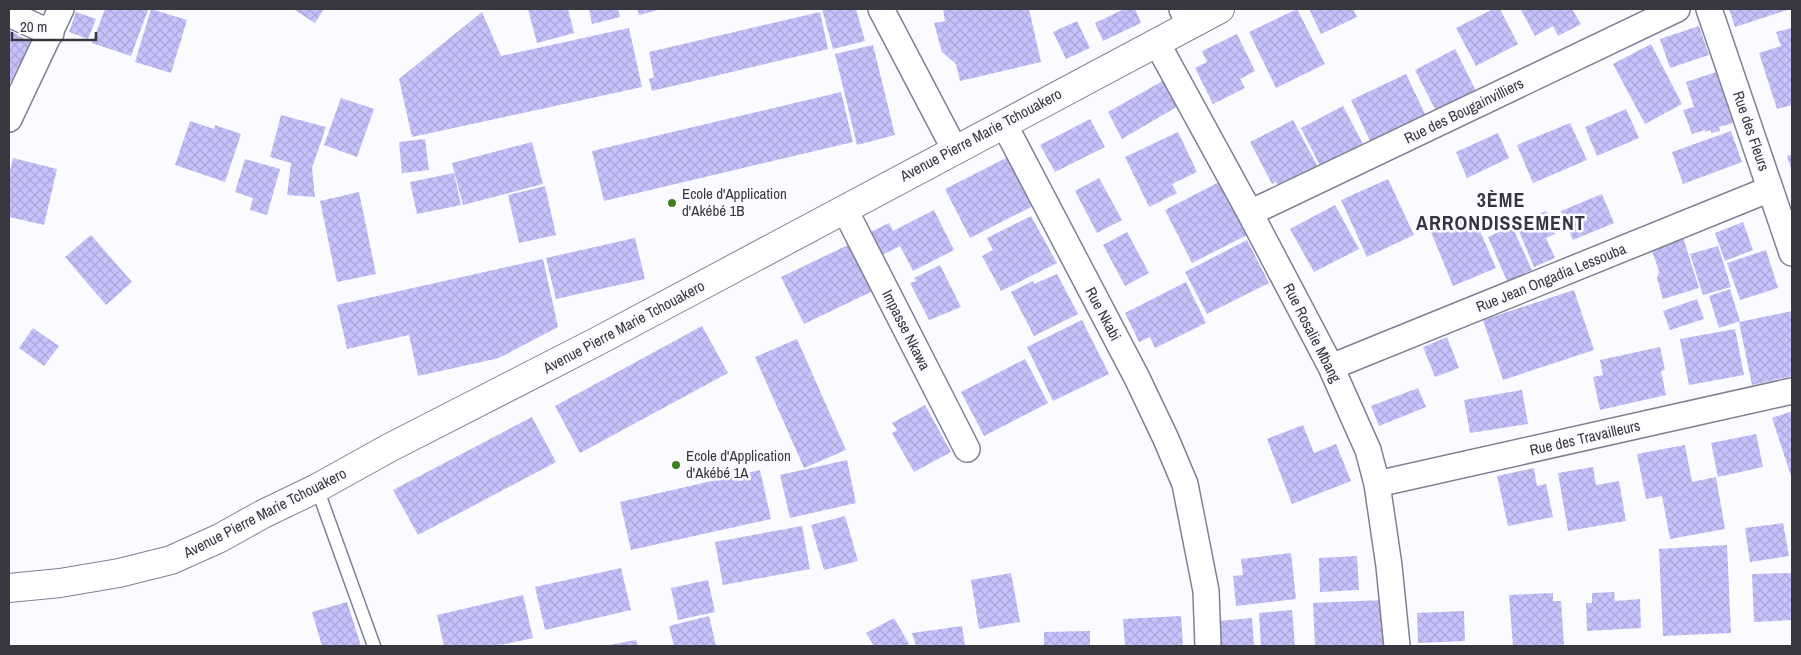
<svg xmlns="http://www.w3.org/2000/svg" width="1801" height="655" viewBox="0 0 1801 655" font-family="'Archivo Narrow',sans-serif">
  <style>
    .building { fill: url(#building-cross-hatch) }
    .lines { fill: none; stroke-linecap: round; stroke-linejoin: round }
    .lane-casing { stroke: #818093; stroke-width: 15 }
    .street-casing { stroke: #818093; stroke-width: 28 }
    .secondary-casing { stroke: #818093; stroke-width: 30 }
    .lane { stroke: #fff; stroke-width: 12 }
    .street { stroke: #fff; stroke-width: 25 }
    .secondary { stroke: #fff; stroke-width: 28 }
    .poi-dot { fill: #3f8122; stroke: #fbfbff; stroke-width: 2 }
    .labels { text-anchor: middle; stroke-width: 5; stroke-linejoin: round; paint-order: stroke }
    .street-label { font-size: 15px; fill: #38373f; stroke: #fbfbff }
    .poi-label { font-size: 15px; fill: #38373f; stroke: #fbfbff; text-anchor: start }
    .district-label { font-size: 20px; font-weight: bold; letter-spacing: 1px; fill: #353444; stroke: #fbfbff }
  </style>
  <defs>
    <pattern id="building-cross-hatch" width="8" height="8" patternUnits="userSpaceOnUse" patternTransform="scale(1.25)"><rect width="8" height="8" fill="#c6c2fb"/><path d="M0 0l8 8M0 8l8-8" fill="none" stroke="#aba7d8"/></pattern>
  </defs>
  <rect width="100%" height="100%" fill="#fbfbff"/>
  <path class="building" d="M105 9 148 10 131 56 92 43Z
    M151 9 187 20 171 73 135 62Z
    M293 9H324L315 23Z
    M528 9H568L574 33 537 43Z
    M589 9H618L620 17 592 24Z
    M637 9H662L639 15Z
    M822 9H856L865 41 833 49Z
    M943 9H1029L1041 62 960 81 956 64 942 52 934 23 945 21Z
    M1124 9H1135L1141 23 1103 41 1095 23Z
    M1297 9 1325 64 1276 88 1249 32Z
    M1309 9H1353L1357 17 1321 34Z
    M1493 9H1500L1518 44 1476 66 1456 28Z
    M1524 9H1572L1581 24 1558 36 1553 26 1535 36 1521 10Z
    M1729 9H1790L1735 27Z
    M76 12 96 19 88 39 69 32Z
    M482 12 501 56 629 28 642 87 412 137 399 79Z
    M820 12 828 49 652 91 649 79 654 77 649 52Z
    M1077 21 1090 48 1066 59 1053 32Z
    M1699 26 1709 55 1670 68 1660 39Z
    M1792 28V105L1777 109 1759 53 1781 46 1776 32Z
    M9 30 32 43 9 84Z
    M1237 34 1255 71 1240 79 1245 88 1213 104 1195 68 1207 62 1202 51Z
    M1651 44 1682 104 1645 124 1613 64Z
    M873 45 895 135 857 145 835 54Z
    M1455 49 1476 91 1436 111 1415 70Z
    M1716 72 1733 123 1719 127 1720 131 1711 133V130L1705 132V130L1692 134 1683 110 1694 107 1686 82Z
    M1406 74 1426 116 1370 141 1351 100Z
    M1166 79 1180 105 1122 139 1108 112Z
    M841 92 853 142 604 201 592 151Z
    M341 98 374 109 357 157 324 145Z
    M1343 106 1364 146 1321 168 1301 128Z
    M1626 109 1639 138 1597 156 1585 127Z
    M281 115 326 127 312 168 315 197 287 195 291 163 270 157Z
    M1090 119 1105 147 1055 172 1040 145Z
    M1293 120 1319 169 1287 186 1285 181 1278 185 1276 182 1272 184 1250 142Z
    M190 121 214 129 215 125 241 134 225 182 175 165Z
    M1570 123 1587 160 1533 183 1517 145Z
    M1731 131 1742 162 1683 184 1672 152Z
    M1178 132 1197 172 1172 184 1177 193 1149 207 1125 157Z
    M1498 133 1509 158 1467 178 1456 152Z
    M425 139 429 170 402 173 399 142Z
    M532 142 543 184 463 205 452 163Z
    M1792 154V172L1787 156Z
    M1008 157 1033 206 970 238 945 189Z
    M13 158 57 169 44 225 9 217V176Z
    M245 159 280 169 267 215 250 210 253 198 235 192Z
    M454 173 461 205 417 214 410 182Z
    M1099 178 1122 220 1097 233 1075 191Z
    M1388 179 1414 235 1367 257 1341 200Z
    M1221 181 1249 234 1192 263 1165 210Z
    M545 186 556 235 519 243 508 195Z
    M359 192 376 274 337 282 320 201Z
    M1602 194 1614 223 1573 240 1561 211Z
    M1335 205 1359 249 1314 272 1290 229Z
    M934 210 954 250 913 271 900 246 882 255 871 232 889 223 893 231Z
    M1546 211 1555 234 1546 238 1555 258 1534 267 1516 224Z
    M1473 215 1496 268 1453 286 1431 232Z
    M1031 216 1057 263 1001 291 982 256 993 250 987 238Z
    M1743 222 1753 250 1725 261 1715 233Z
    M1512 226 1532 270 1507 281 1488 237Z
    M1127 232 1149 273 1125 286 1103 245Z
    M1682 234 1699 288 1663 299 1657 278 1659 271 1650 245Z
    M91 235 132 282 106 305 65 257Z
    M635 238 645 279 556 299 546 258Z
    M1247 240 1269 283 1207 314 1185 272Z
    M850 244 873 291 804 324 781 277Z
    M1718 246 1731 287 1703 295 1690 254Z
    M1766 250 1778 288 1740 300 1727 263Z
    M543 259 558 327 499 358 418 376 409 335 347 349 337 305Z
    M940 265 961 307 929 320 910 283 916 281 914 278Z
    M1057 274 1078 314 1034 336 1011 292 1033 281 1034 284Z
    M1186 282 1206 323 1155 348 1150 337 1139 342 1125 313Z
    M1730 289 1740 321 1719 328 1709 296Z
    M1574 290 1594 350 1503 380 1483 320Z
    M1697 299 1704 319 1670 330 1663 311Z
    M1792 311V376L1752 385 1739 322Z
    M1082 320 1109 374 1053 401 1027 347Z
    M702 326 728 373 580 453 555 406Z
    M33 328 59 346 44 366 19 348Z
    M1735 329 1744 375 1689 385 1680 339Z
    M1447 337 1459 368 1435 377 1423 347Z
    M797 339 846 450 804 468 755 357Z
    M1660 347 1665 370 1661 371 1666 395 1600 410 1593 377 1603 375 1600 360Z
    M1025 359 1048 403 984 436 961 392Z
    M1418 388 1426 407 1379 426 1371 406Z
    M1522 390 1528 424 1470 433 1464 400Z
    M925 405 951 452 914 472 892 433 897 430 892 423Z
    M1792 411V479L1772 418Z
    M532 417 556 462 418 535 393 490Z
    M1303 425 1314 453 1336 444 1351 481 1292 504 1267 439Z
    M1756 434 1763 467 1718 477 1711 443Z
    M1685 445 1692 482 1716 477 1725 529 1670 539 1662 496 1646 499 1637 454Z
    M847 460 856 503 790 518 780 475Z
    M1593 467 1596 485 1619 481 1626 521 1568 531 1558 473Z
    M1534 468 1537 486 1546 484 1553 517 1508 526 1497 476Z
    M760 470 771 519 631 550 620 502Z
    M845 516 858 561 824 570 811 525Z
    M1783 523 1789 556 1750 562 1745 528Z
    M802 526 810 569 723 585 715 542Z
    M1727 545 1731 633 1663 636 1659 549Z
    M1291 553 1296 599 1236 606 1233 576 1243 575 1241 559Z
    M1357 556 1359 590 1320 592 1319 558Z
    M621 568 631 610 545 630 535 587Z
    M1011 573 1020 622 979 629 971 580Z
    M1792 573V620L1754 622 1752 574Z
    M708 580 715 612 678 620 671 588Z
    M1614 592 1615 601 1640 599 1641 628 1587 631 1586 603H1592V593Z
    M1553 593V601H1561L1564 645 1513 646 1509 595Z
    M523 595 533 638 496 646H444L437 615Z
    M1382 600 1385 646H1315L1313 603Z
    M347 602 361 646H322L312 612Z
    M1292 610 1295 646H1261L1259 613Z
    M1464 611 1465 641 1418 643 1417 613Z
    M709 616 716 646H674L669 626Z
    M1181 616 1183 646H1125L1123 619Z
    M894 618 909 644 905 646H874L866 633Z
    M1252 618 1254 646H1220L1218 621Z
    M962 626 965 646H916L912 633Z
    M1090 631V646H1044V632Z
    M636 640 638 646H609V645Z"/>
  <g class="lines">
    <defs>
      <path id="lane" d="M317 488 374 646"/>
      <path id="street" d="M881 9 955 150
        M1182 9 1190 26
        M1709 9 1792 253
        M9 14 51 33
        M1157 43 1250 213 1331 367 1368 450 1377 484 1389 566 1397 646
        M9 119 61 9
        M1004 124 1137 378 1166 439 1185 484 1206 591 1208 646
        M845 210 967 449
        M1250 213 1677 9
        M1331 367 1770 189
        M1377 484 1792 391"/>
      <path id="secondary" d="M9 588 60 583 119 573 171 560 220 538 263 514 317 488 389 448 596 342 1220 9"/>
    </defs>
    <use href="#lane" class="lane-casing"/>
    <use href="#street" class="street-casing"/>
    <use href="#secondary" class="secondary-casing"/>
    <use href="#lane" class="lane"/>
    <use href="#street" class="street"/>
    <use href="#secondary" class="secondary"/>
  </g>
  <g class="poi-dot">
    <circle cx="672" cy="203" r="5"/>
    <circle cx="676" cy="465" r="5"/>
  </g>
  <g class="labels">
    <g class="street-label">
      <text transform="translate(1464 111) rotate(-26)" y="5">Rue des Bougainvilliers</text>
      <text transform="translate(1751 131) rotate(71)" y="5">Rue des Fleurs</text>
      <text transform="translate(981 135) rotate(-28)" y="5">Avenue Pierre Marie Tchouakero</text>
      <text transform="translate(1551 278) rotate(-22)" y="5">Rue Jean Ongadia Lessouba</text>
      <text transform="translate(1103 314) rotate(62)" y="5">Rue Nkabi</text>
      <text transform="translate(624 327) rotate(-28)" y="5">Avenue Pierre Marie Tchouakero</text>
      <text transform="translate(906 330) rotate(63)" y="5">Impasse Nkawa</text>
      <text transform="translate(1312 333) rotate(63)" y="5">Rue Rosalie Mbang</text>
      <text transform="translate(1585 438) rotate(-13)" y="5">Rue des Travailleurs</text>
      <text transform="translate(265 513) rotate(-27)" y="5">Avenue Pierre Marie Tchouakero</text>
    </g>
    <g class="poi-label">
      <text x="682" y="199">Ecole d'Application<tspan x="682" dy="17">d'Akébé 1B</tspan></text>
      <text x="686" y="461">Ecole d'Application<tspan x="686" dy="17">d'Akébé 1A</tspan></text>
    </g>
    <g class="district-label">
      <text x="1501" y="207">3ÈME<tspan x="1501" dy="23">ARRONDISSEMENT</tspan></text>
    </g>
  </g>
  <rect width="1801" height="655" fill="none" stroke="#38373f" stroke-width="20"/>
  <path d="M12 32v8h84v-8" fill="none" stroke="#38373f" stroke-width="2.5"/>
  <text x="20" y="32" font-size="15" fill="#38373f" stroke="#fbfbff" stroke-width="4" paint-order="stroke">20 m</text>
</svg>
